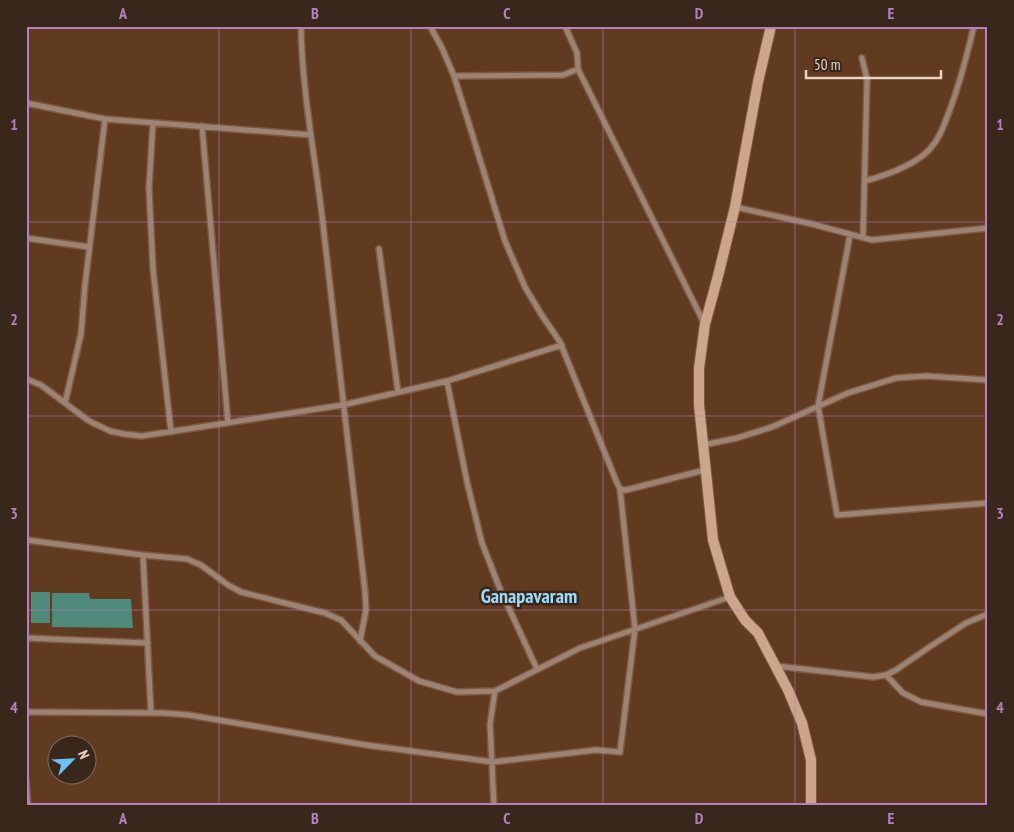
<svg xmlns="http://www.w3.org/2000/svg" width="1014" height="832" viewBox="0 0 1014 832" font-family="'PT Sans Narrow',sans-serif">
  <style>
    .building { fill: #4f8979 }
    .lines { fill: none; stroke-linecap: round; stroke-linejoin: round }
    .street-casing { stroke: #7d5941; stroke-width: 8 }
    .secondary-casing { stroke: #7d5941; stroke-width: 12 }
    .street { stroke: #9c8373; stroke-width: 5 }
    .secondary { stroke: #cda58b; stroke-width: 10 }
    .grid { fill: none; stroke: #b380c2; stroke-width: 1; stroke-opacity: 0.55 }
    .labels { text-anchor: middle; stroke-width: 5; stroke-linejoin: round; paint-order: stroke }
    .quarter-label { font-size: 20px; font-weight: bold; fill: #9ddbfe; stroke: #39271c }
    .neatline { fill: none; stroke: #b380c2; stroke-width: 2 }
    .grid-label { font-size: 16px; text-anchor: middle; font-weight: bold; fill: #b380c2 }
  </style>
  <rect width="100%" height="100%" fill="#613b20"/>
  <path class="building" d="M31 592H50V623H31Z
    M52 593H89L90 599H131L133 628 52 627Z"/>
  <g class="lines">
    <defs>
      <path id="street" d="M301 26C302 96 317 165 324 233 338 353 351 472 365 591L366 610 360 641
        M430 26 442 48 454 76 470 127 505 241 525 287 541 314 560 342 617 483 620 489 626 490 705 470
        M565 26 577 53 578 69 704 323
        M862 58 867 79 863 238
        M454 76 563 75 578 69
        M26 103 105 119 311 135
        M153 123 149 188 153 269 171 432
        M202 126 228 423
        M865 181C887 175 914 166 930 149 940 138 944 125 949 112 960 84 967 55 974 26
        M735 207 812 224 872 240 988 228
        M850 235 818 406 837 515 988 503
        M26 238 89 247
        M379 249 398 392
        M26 379 41 385 89 421 110 431 124 434 142 436 343 405 447 381 562 345
        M447 381 467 482 482 543 500 589 537 669
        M65 403 81 334 85 285 105 119
        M703 445 737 438 772 427 848 393 896 378 926 376 988 380
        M26 540 143 555 187 559 201 565 228 585 241 592 325 613 341 620 375 656 419 681 457 692 495 691 580 648 730 597
        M143 555 151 713
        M26 638 148 643
        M777 666 873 677 886 675 896 670 928 648 966 623 988 614
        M886 675 903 693 921 702 988 714
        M26 712 164 713 189 715 366 745 493 762 596 750 620 752 635 629 620 489
        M26 780 28 806
        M494 806 490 724 495 691"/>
      <path id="secondary" d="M771 26 758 82 735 207 718 276 705 324 699 368V405L713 540 730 597 745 620 758 633 788 690 802 723 811 760V806"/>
    </defs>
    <use href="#street" class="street-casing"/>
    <use href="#secondary" class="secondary-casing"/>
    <use href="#street" class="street"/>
    <use href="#secondary" class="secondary"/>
  </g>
  <path class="grid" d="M219 26V806M411 26V806M603 26V806M795 26V806M26 222H988M26 416H988M26 610H988"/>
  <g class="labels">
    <g class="quarter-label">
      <text x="529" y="603">Ganapavaram</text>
    </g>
  </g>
  <rect width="1014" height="832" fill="none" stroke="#39271c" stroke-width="55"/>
  <g transform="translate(72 760) rotate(66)"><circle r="24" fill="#39271c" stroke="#806c5f"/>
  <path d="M0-4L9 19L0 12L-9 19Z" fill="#6cc3f2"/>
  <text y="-8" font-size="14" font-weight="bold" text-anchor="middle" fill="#ebd3c4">N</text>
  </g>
  <path d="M806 70v8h135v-8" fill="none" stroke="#ebd3c4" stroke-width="2.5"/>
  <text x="814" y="70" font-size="15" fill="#ebd3c4" stroke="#39271c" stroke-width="4" paint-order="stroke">50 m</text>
  <rect x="28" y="28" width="958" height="776" class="neatline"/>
  <g class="grid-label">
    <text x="123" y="19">A</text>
    <text x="315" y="19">B</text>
    <text x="507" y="19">C</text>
    <text x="699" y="19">D</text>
    <text x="891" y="19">E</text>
    <text x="14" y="130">1</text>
    <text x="1000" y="130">1</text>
    <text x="14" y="325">2</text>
    <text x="1000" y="325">2</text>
    <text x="14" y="519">3</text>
    <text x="1000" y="519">3</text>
    <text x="14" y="713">4</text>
    <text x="1000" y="713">4</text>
    <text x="123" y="824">A</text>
    <text x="315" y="824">B</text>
    <text x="507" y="824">C</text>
    <text x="699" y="824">D</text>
    <text x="891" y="824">E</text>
  </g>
</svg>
